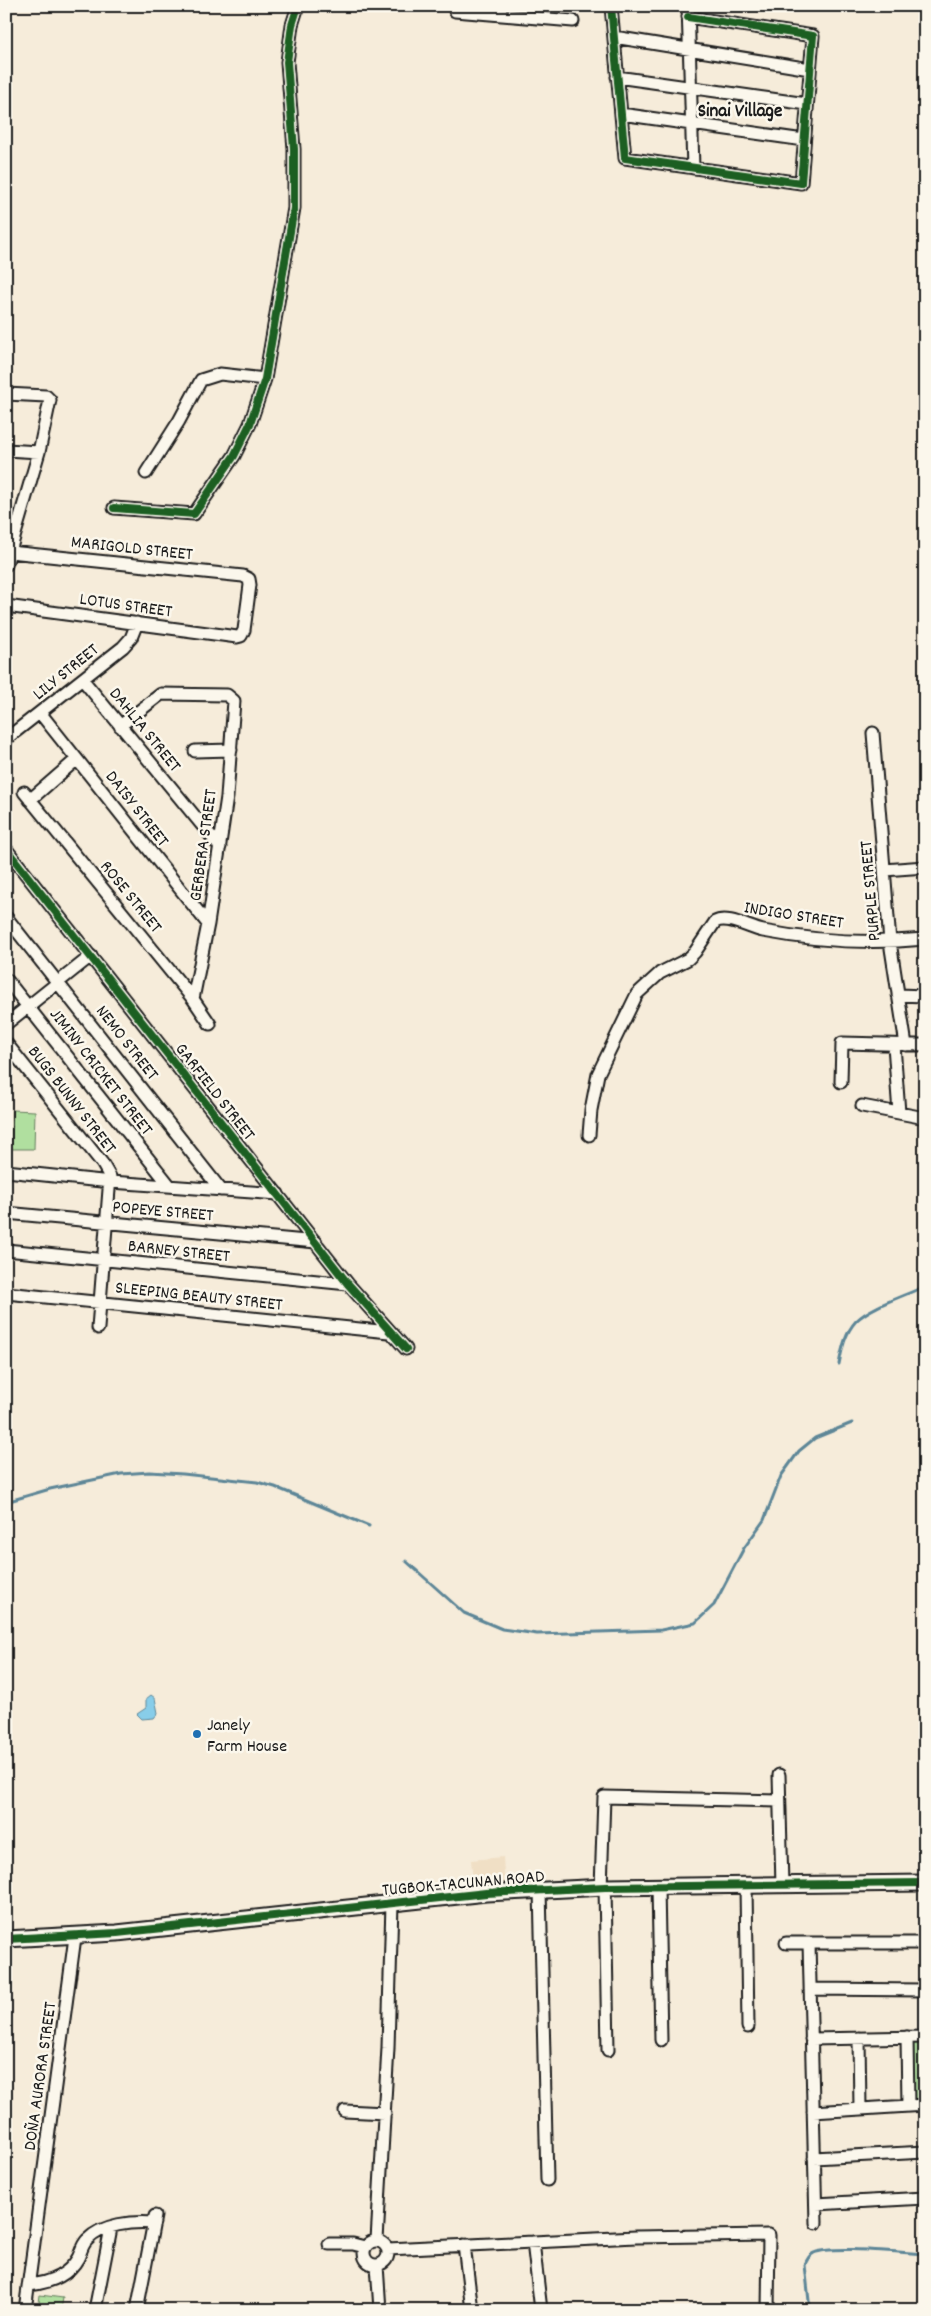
<svg xmlns="http://www.w3.org/2000/svg" width="931" height="2316" viewBox="0 0 931 2316" font-family="Dekko,sans-serif">
  <style>
    .built { fill: #f0dfc5 }
    .green { fill: #b0df9f; stroke: #667e5e }
    .water { fill: #88cde9; stroke: #5d8697 }
    .lines { fill: none; stroke-linecap: round; stroke-linejoin: round }
    .stream { stroke: #5d8697; stroke-width: 3 }
    .street-casing { stroke: #1c1c1c; stroke-width: 15 }
    .secondary-casing { stroke: #1c1c1c; stroke-width: 19 }
    .street { stroke: #fbf7ec; stroke-width: 11 }
    .secondary { stroke: #fbf7ec; stroke-width: 15 }
    .cycleway-casing { stroke: #fbf7ec; stroke-width: 11 }
    .cycleway { stroke: #1b5e20; stroke-width: 8 }
    .poi-dot { fill: #1f6fb2; stroke: #fbf7ec; stroke-width: 2 }
    .labels { text-anchor: middle; stroke-width: 5; stroke-linejoin: round; paint-order: stroke }
    .street-label { font-size: 18px; fill: #1c1c1c; stroke: #fbf7ec }
    .poi-label { font-size: 18px; fill: #1c1c1c; stroke: #fbf7ec; text-anchor: start }
    .neighbourhood-label { font-size: 19px; font-weight: bold; fill: #1c1c1c; stroke: #fbf7ec }
  </style>
  <rect width="100%" height="100%" fill="#f6ecda"/>
  <filter id="ink" filterUnits="userSpaceOnUse"><feTurbulence type="fractalNoise" baseFrequency=".02" numOctaves="2"/><feDisplacementMap in="SourceGraphic" scale="10" xChannelSelector="R" yChannelSelector="G"/><feConvolveMatrix kernelMatrix="1 2 1 2 8 2 1 2 1" color-interpolation-filters="sRGB"/></filter>
  <g filter="url(#ink)">
    <path class="built" d="M503 1857 505 1888 474 1890 471 1860Z"/>
    <path class="green" d="M12 1110 35 1111 34 1149H11Z
      M912 2043H925V2099L914 2100Z
      M40 2295 63 2298 61 2310H38Z"/>
    <path class="water" d="M151 1695 155 1698 158 1713 154 1718 142 1719 137 1714 146 1708V1699Z"/>
    <g class="lines">
      <path class="stream" d="M839 1364C842 1349 845 1333 856 1321 871 1306 905 1296 925 1286
        M6 1502 50 1489 121 1474 149 1472 183 1474 257 1482 275 1487 369 1526
        M406 1561 464 1613 502 1629 537 1634 661 1630 695 1623 714 1605 744 1548 764 1520 781 1476 799 1451 815 1438 852 1423
        M810 2310 805 2265C807 2259 809 2255 814 2253 832 2245 902 2253 925 2254"/>
      <defs>
        <path id="street" d="M456 6 455 11 573 21
          M611 6 625 158 801 183 813 36 688 17
          M688 6 693 168
          M614 37 810 69
          M617 77 807 104
          M621 114 804 140
          M6 394 46 396 50 400 39 452 6 565
          M6 450 39 452
          M146 473 179 421 201 380 220 374 265 379
          M114 508 194 514 234 456 250 424 265 379 294 208V149L287 62 292 25 298 6
          M6 606 237 637 241 636 244 630 250 585 249 579 243 576 10 552
          M83 680 220 847
          M41 714 208 924
          M120 726 161 694 227 695 234 701 227 797 208 924 193 999
          M873 733 890 942 906 1045
          M6 739 123 647 131 638 137 623
          M195 751 231 750
          M24 792 193 999 210 1024
          M30 800 77 759
          M6 849 348 1284 406 1349
          M884 870 925 867
          M6 917 221 1190
          M6 979 170 1186
          M898 995 925 996
          M6 1024 91 956
          M6 1043 102 1163 110 1177 98 1328
          M894 1045 899 1113
          M841 1082 842 1043 925 1045
          M862 1106 925 1118
          M589 1135 591 1110 598 1074 637 994 660 973 688 959 695 952 715 922C727 915 749 928 763 931 815 941 872 944 925 939
          M6 1171 111 1182 278 1194
          M6 1213 316 1242
          M6 1250 348 1284
          M6 1293 389 1332
          M779 1775 782 1885
          M746 1886 748 2027
          M605 1887 608 2050
          M658 1887 661 2040
          M601 1888 604 1797 779 1801
          M540 1890 547 2180
          M786 1943H925
          M809 1943 816 2223
          M810 1989 925 1990
          M907 2037 908 2106
          M859 2038 860 2109
          M811 2039 925 2037
          M345 2111 385 2113
          M813 2112 925 2105
          M814 2158 925 2152
          M816 2204 925 2198
          M377 2240 388 2048 392 1903
          M364 2253a12 12 0 1 1 24 0a12 12 0 1 1-24 0Z
          M533 2242 541 2310
          M329 2244H353L365 2247
          M464 2245 472 2310
          M388 2249 636 2237 769 2235 768 2310
          M377 2265 380 2310
          M29 2285C48 2283 68 2276 78 2258 81 2252 82 2245 87 2240 102 2224 133 2221 154 2223
          M25 2310 75 1937
          M95 2310 111 2228
          M137 2310 155 2216"/>
        <path id="secondary" d="M6 1939 117 1933 486 1893 605 1887 925 1883"/>
      </defs>
      <use href="#street" class="street-casing"/>
      <use href="#secondary" class="secondary-casing"/>
      <use href="#street" class="street"/>
      <use href="#secondary" class="secondary"/>
      <defs>
        <path id="cycleway" d="M611 6 625 158 801 183 813 36 688 17
          M114 508 194 514 234 456 250 424 265 379 294 208V149L287 62 292 25 298 6
          M6 849 348 1284 406 1349
          M6 1939 117 1933 486 1893 605 1887 925 1883"/>
      </defs>
      <use href="#cycleway" class="cycleway-casing"/>
      <use href="#cycleway" class="cycleway"/>
    </g>
  </g>
  <circle class="poi-dot" cx="197" cy="1734" r="5"/>
  <g class="labels">
    <g class="street-label">
      <text transform="translate(132 547) rotate(6)" y="6">MARIGOLD STREET</text>
      <text transform="translate(126 604) rotate(8)" y="6">LOTUS STREET</text>
      <text transform="translate(65 671) rotate(-39)" y="6">LILY STREET</text>
      <text transform="translate(146 729) rotate(51)" y="6">DAHLIA STREET</text>
      <text transform="translate(138 808) rotate(52)" y="6">DAISY STREET</text>
      <text transform="translate(202 845) rotate(-82)" y="6">GERBERA STREET</text>
      <text transform="translate(869 891) rotate(-95)" y="6">PURPLE STREET</text>
      <text transform="translate(132 896) rotate(51)" y="6">ROSE STREET</text>
      <text transform="translate(794 914) rotate(9)" y="6">INDIGO STREET</text>
      <text transform="translate(128 1042) rotate(52)" y="6">NEMO STREET</text>
      <text transform="translate(102 1071) rotate(52)" y="6">JIMINY CRICKET STREET</text>
      <text transform="translate(216 1091) rotate(52)" y="6">GARFIELD STREET</text>
      <text transform="translate(73 1099) rotate(52)" y="6">BUGS BUNNY STREET</text>
      <text transform="translate(163 1210) rotate(5)" y="6">POPEYE STREET</text>
      <text transform="translate(179 1250) rotate(6)" y="6">BARNEY STREET</text>
      <text transform="translate(199 1295) rotate(6)" y="6">SLEEPING BEAUTY STREET</text>
      <text transform="translate(463 1882) rotate(-5)" y="6">TUGBOK-TACUNAN ROAD</text>
      <text transform="translate(39 2076) rotate(-82)" y="6">DOÑA AURORA STREET</text>
    </g>
    <g class="poi-label">
      <text x="207" y="1730">Janely<tspan x="207" dy="21">Farm House</tspan></text>
    </g>
    <g class="neighbourhood-label">
      <text x="740" y="116">Sinai Village</text>
    </g>
  </g>
  <rect width="931" height="2316" fill="none" stroke="#fbf7ec" stroke-width="25"/>
  <rect x="12" y="12" width="906" height="2291" fill="none" stroke="#1c1c1c" stroke-width="2" filter="url(#ink)"/>
</svg>
